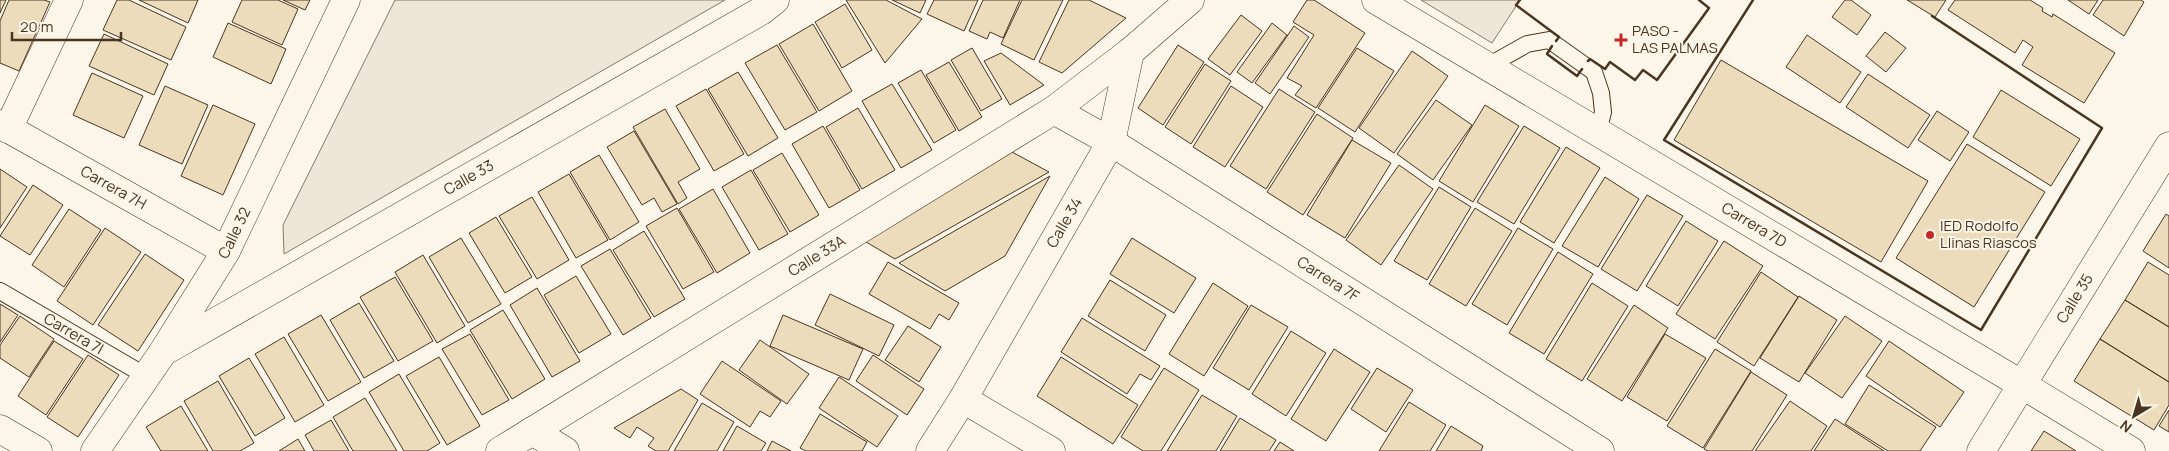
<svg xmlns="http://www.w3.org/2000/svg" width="2169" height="451" viewBox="0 0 2169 451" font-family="Manrope,sans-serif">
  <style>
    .green { fill: #ede6d9; stroke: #887966 }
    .building { fill: #ecdcbc; stroke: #4a3520 }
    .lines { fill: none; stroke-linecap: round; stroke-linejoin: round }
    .service-casing { stroke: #4a3520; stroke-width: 18 }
    .minor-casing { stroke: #4a3520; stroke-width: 29 }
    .tertiary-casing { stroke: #4a3520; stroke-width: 29 }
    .service { stroke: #fbf6e9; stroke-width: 16 }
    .minor { stroke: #fbf6e9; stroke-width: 28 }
    .tertiary { stroke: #fbf6e9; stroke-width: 28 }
    .wall { stroke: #4a3520; stroke-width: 2.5 }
    .poi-dot { fill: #c62828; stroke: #fbf6e9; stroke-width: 2 }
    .labels { text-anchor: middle; stroke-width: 4; stroke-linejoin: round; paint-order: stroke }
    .poi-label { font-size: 15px; fill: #4a3520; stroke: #fbf6e9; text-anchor: start }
    .street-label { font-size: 15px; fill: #4a3520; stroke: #fbf6e9 }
  </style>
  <rect width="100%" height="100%" fill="#fbf6e9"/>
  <path class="green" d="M395 0H725L284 254 283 225Z
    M1421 0H1520L1492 43Z"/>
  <path class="building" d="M0 0H6L0 13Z
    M9 0H44L50 2 19 71 0 63V21Z
    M117 0H129L186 27 171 60 103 30Z
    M139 0H198L188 23Z
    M242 0H278L298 9 282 45 232 22Z
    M283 0H310L305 10Z
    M846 0H886L922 19 885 63Z
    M892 0H926L920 13Z
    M934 0H978L964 31 927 14Z
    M983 0H1020L1003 38 990 32 987 39 969 31Z
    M1022 0H1063L1034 60 1001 44Z
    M1069 0H1089L1126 18 1062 73 1039 62Z
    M1307 0H1314L1365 33 1316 108 1295 95 1302 86 1287 78 1314 35 1293 22Z
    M1845 0H1851L1871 15 1857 35 1832 17Z
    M1907 0H1946L1935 17Z
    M1955 0H2030L2043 8 2042 11 2052 17 2053 14 2115 53 2084 103 2022 65 2033 47 2023 40 2015 53 1948 10Z
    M2068 0H2098L2089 14Z
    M2103 0H2141L2144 2 2124 36 2093 15Z
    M845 4 872 50 842 68 815 22Z
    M1241 15 1262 31 1230 75 1208 59Z
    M228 23 286 49 271 84 213 57Z
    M1272 23 1287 35 1252 83 1237 72Z
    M813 24 852 91 819 111 779 44Z
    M1294 26 1309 37 1270 94 1255 83Z
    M1885 32 1906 48 1886 72 1866 56Z
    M104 34 168 64 154 95 89 66Z
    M1807 35 1861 72 1840 103 1786 67Z
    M777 45 817 112 785 130 745 63Z
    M1178 45 1204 62 1163 125 1138 108Z
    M972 48 1002 99 981 111 951 60Z
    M1357 48 1394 71 1355 132 1318 108Z
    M1412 51 1448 76 1394 153 1359 128Z
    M1001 53 1044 85 1010 105 984 61Z
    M1721 60 1928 181 1881 262 1674 140Z
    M949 62 982 117 959 131 926 75Z
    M1205 64 1231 81 1191 144 1165 127Z
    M921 70 956 130 934 143 898 83Z
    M738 72 778 138 748 156 708 89Z
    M92 73 143 96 124 138 73 115Z
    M1868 74 1930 115 1908 148 1846 107Z
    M892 84 932 150 901 168 862 101Z
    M165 86 208 105 182 164 139 145Z
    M1231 86 1263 107 1225 167 1193 147Z
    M706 89 744 154 714 171 676 106Z
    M1279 89 1315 112 1266 189 1230 166Z
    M2001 90 2080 139 2051 186 1973 137Z
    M1436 100 1472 125 1433 180 1397 154Z
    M213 105 255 124 223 195 181 176Z
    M1485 105 1519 126 1473 202 1439 181Z
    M858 108 895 170 862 189 826 127Z
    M665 109 700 169 678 182 687 198 678 204 633 127Z
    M1937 111 1969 132 1950 161 1918 140Z
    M1317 114 1353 138 1303 215 1267 192Z
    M823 126 860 190 829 208 792 144Z
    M1524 126 1560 148 1514 224 1477 202Z
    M634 131 677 204 662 212 654 198 642 205 607 147Z
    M1352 140 1391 163 1345 238 1307 215Z
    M1967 144 2045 192 1974 307 1896 258Z
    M1566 147 1600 168 1554 243 1520 222Z
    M1012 152 1049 172 895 259 861 239Z
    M782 153 819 215 790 232 753 170Z
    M599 155 639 222 610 240 570 172Z
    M1399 165 1433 189 1381 265 1346 240Z
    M0 169 27 187 0 228Z
    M751 170 788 234 759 250 722 187Z
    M569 174 608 240 576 258 538 192Z
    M1050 176 1005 256 945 291 899 263Z
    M1605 177 1639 199 1598 267 1562 246Z
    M33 185 63 205 30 255 0 236Z
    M1439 187 1471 207 1427 280 1394 261Z
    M713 189 750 253 717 273 679 209Z
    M1647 195 1683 216 1637 291 1601 269Z
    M532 197 569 260 537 279 499 216Z
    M677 208 714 272 683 289 646 226Z
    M1475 208 1512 231 1466 306 1429 284Z
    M69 209 101 230 64 287 32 265Z
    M2166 214 2169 216V268L2143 251Z
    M496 217 532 277 505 293 469 233Z
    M1686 221 1718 241 1678 306 1646 286Z
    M105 228 141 252 93 325 57 301Z
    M1518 228 1553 249 1507 325 1472 304Z
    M644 231 685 299 654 317 613 250Z
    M461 238 501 304 468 323 429 257Z
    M1132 238 1196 278 1174 313 1110 274Z
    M1724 241 1763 266 1715 339 1676 314Z
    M610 249 651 318 623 335 581 266Z
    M1558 252 1593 274 1544 354 1509 333Z
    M145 254 184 280 138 351 98 325Z
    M423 255 465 326 437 343 395 272Z
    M888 262 959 303 949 320 939 314 930 329 869 294Z
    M2148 262 2169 275V327L2125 300Z
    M1761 272 1798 297 1754 366 1717 342Z
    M576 276 611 334 579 353 544 295Z
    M395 277 433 341 398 361 360 297Z
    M1110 280 1166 315 1145 351 1088 316Z
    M1213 283 1248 306 1204 376 1169 354Z
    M1592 283 1628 306 1582 381 1546 359Z
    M537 288 580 361 552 377 510 305Z
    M830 294 894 325 879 356 815 325Z
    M1799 296 1837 320 1799 382 1760 358Z
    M2125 300 2169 327V382L2100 339Z
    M359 303 394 361 364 378 330 320Z
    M0 304 18 315 0 342Z
    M1251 305 1288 327 1249 390 1213 368Z
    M1634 305 1668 328 1622 401 1587 379Z
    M503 310 545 379 512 399 470 330Z
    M321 315 361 382 328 401 288 334Z
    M783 315 863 349 849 380 770 346Z
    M20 316 54 339 29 377 0 358V345Z
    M1845 316 1882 341 1842 398 1805 373Z
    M1082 318 1160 366 1151 380 1140 374 1127 394 1061 352Z
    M908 326 941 347 919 382 885 360Z
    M1291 331 1326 353 1286 416 1252 394Z
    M470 334 509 400 482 415 442 349Z
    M1665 334 1706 358 1667 421 1627 397Z
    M284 337 324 405 295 422 255 354Z
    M2100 339 2169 382V405L2154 430 2074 381Z
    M760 340 809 374 787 404 739 370Z
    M54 341 83 359 46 415 18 396Z
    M1889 341 1964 392 1940 427 1866 376Z
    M1334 349 1370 372 1326 441 1291 419Z
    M1715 349 1751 371 1703 448 1667 426Z
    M88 355 119 375 78 437 47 417Z
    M873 355 924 389 907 415 856 381Z
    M439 357 480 426 447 445 406 376Z
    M1061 357 1138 405 1113 444 1037 396Z
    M249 358 285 418 255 436 219 376Z
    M722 361 781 401 770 417 760 411 750 427 700 394Z
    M1164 368 1199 390 1161 451H1143L1121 437Z
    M1377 368 1413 390 1386 432 1351 409Z
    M1751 372 1787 395 1752 451H1708L1704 449Z
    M399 374 440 443 427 451H404L369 392Z
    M839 377 898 416 877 447 819 408Z
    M218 381 254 443 240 451H213L184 401Z
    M1869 385 1936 427 1920 451H1888L1845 424Z
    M681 389 698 400 668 451H656L648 446 654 438 637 427 630 438 614 428Z
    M1202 395 1237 416 1216 451H1167Z
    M365 398 397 451H353L333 417Z
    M1790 401 1827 426 1811 451H1755Z
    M1409 402 1446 425 1430 451H1379Z
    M702 403 734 422 717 451H674Z
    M181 406 208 451H161L146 427Z
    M2169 410V432L2159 426Z
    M820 414 867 442 862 451H806L800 448Z
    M1240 418 1276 440 1269 451H1220Z
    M1835 419 1884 451H1814Z
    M331 420 349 451H314L305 435Z
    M737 426 766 443 761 451H723Z
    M1451 426 1483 446 1481 451H1436Z
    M2044 431 2076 451H2031Z
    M298 439 305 451H279Z
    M772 441 791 451H767Z
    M1280 442 1294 451H1274Z"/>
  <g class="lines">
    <defs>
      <g id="service">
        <path d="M1488 66 1527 44 1549 40 1594 72 1601 93 1603 112 1598 132"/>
        <path id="s1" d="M0 291 146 376"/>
      </g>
      <g id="minor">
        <path id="s2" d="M1376 0 2021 384 2131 451"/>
        <path id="s3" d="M1054 110 1111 142 1600 451"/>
        <path id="s4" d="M0 124 226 251"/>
        <path d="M8 129 69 0"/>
        <path id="s5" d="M163 352 761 11 775 0"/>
        <path d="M963 399 1051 451"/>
        <path d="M532 431 565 451"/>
        <path id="s6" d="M95 451 163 352 226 251 346 0"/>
        <path id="s7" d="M500 451 1054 110 1130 52 1190 0"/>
        <path id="s8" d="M930 451 963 399 1111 142 1130 52"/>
        <path id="s9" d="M1981 451 2169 146"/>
      </g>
      <path id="tertiary" d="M0 429 38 451"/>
    </defs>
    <use href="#service" class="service-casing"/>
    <use href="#minor" class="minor-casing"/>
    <use href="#tertiary" class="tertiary-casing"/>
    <use href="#service" class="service"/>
    <use href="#minor" class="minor"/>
    <use href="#tertiary" class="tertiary"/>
    <path class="wall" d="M1520 0 1516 5 1559 37 1556 41
      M1753 0 1664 140 1981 330 2102 128 1932 16
      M1552 46 1547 54 1577 76 1582 69
      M1588 61 1590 59 1605 69 1610 62 1635 80 1643 70 1657 80 1709 8 1699 0"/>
  </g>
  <g class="poi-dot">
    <path d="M1618.5 32.5h5v5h5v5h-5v5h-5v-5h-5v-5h5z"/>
    <circle cx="1930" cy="235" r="5"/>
  </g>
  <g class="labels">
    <g class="poi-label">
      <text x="1632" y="36">PASO -<tspan x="1632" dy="17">LAS PALMAS</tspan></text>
      <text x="1940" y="231">IED Rodolfo<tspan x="1940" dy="17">Llinas Riascos</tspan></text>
    </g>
    <g class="street-label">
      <text dy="5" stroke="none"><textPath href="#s5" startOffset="352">Calle 33</textPath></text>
      <text dy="5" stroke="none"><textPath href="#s4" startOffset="130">Carrera 7H</textPath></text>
      <text dy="5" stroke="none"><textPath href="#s8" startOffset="265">Calle 34</textPath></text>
      <text dy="5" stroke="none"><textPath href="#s2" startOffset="440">Carrera 7D</textPath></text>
      <text dy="5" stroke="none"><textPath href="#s6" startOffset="259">Calle 32</textPath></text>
      <text dy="5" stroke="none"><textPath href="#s7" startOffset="372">Calle 33A</textPath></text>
      <text dy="5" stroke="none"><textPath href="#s3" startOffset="322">Carrera 7F</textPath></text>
      <text dy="5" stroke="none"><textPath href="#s9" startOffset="179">Calle 35</textPath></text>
      <text dy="5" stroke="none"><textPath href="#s1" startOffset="85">Carrera 7I</textPath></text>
    </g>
  </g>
  <g transform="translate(2134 416) rotate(218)" stroke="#fbf6e9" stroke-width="4" paint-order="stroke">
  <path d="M0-4L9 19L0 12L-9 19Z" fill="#4a3520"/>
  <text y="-8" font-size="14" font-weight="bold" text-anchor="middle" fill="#4a3520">N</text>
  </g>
  <path d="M12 32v8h109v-8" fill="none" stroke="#4a3520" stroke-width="2.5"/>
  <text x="20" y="32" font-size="15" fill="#4a3520" stroke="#fbf6e9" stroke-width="4" paint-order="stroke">20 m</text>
</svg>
